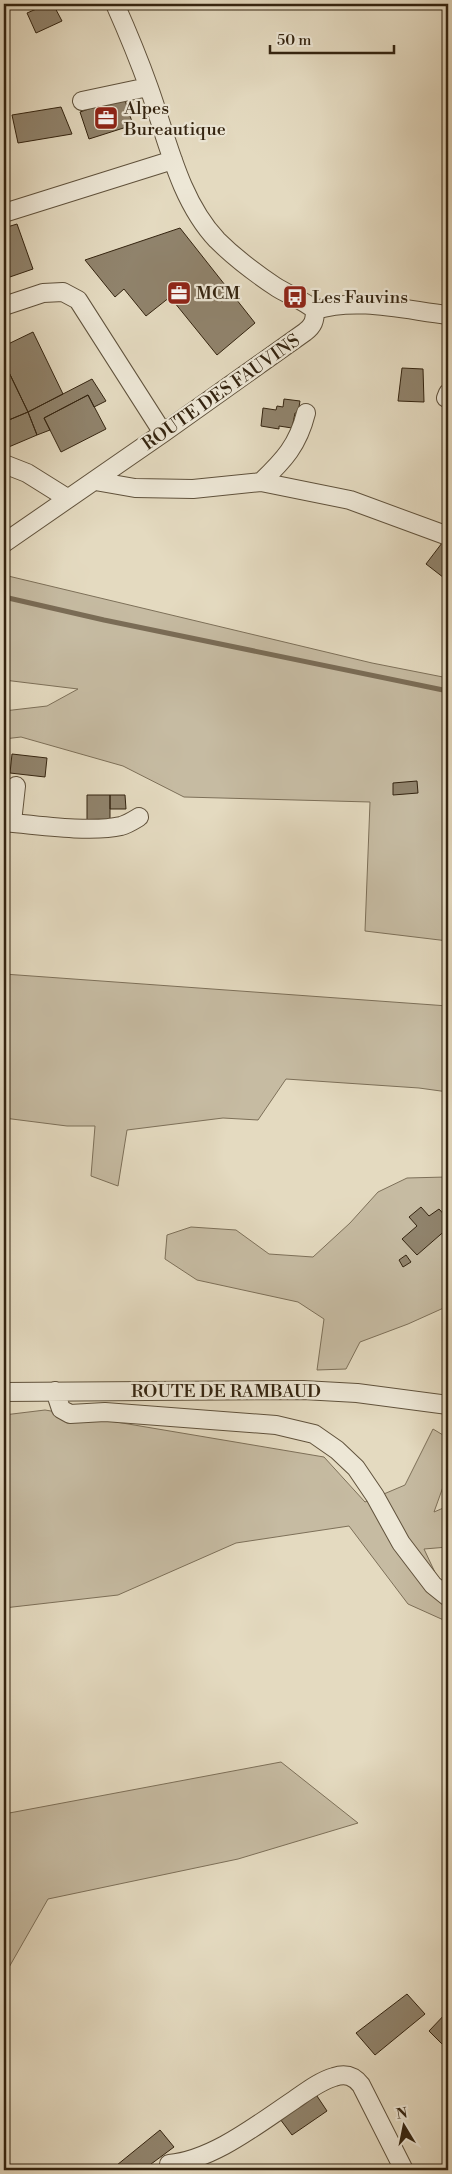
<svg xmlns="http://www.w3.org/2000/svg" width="452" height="2174" viewBox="0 0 452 2174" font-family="'Libre Bodoni',serif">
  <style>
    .green { fill: #c6bba2; stroke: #7d7059 }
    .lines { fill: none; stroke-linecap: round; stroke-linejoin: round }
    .stream { stroke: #7a6c56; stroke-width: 5 }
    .building { fill: #90836c; stroke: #342410 }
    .minor-casing { stroke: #60523c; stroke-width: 20 }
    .minor { stroke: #ede7d6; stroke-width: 18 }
    .labels { text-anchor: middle; stroke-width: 4.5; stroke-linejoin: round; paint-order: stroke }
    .poi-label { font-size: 18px; fill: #342410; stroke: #ede7d6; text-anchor: start }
    .street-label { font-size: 18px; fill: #342410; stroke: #ede7d6 }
  </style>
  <rect width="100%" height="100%" fill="#e4dac0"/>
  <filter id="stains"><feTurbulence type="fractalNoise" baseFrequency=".004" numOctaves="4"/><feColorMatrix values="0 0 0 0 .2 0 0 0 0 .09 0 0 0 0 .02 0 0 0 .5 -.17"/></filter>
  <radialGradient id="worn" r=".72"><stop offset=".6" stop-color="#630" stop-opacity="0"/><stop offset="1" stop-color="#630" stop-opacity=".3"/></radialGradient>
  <path class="green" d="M4 575 372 663 448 678V941L365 931 370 802 184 797 123 766 21 737 4 739V711L47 706 78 689 4 680Z
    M4 974 448 1006V1092L419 1088 286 1079 258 1120 223 1118 127 1130 118 1186 91 1176 95 1126H67L4 1118Z
    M446 1177 448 1185V1306L408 1324 360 1342 346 1369 317 1370 324 1319 298 1302 197 1280 165 1259 167 1235 191 1227 236 1230 269 1254 313 1257 350 1223 378 1192 407 1178Z
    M45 1410 324 1457 365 1502 405 1485 433 1429 448 1438V1473L434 1512 448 1506V1547L424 1549 448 1600V1622L408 1604 349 1526 236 1543 118 1595 4 1608V1415Z
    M281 1762 358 1823 238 1859 48 1899 4 1976V1814Z"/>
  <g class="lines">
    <path class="stream" d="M4 597 104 620 448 691"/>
  </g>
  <path class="building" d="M48 4H53L62 21 36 33 27 13Z
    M124 97 133 125 89 139 80 112Z
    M61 107 72 134 18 143 12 115Z
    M17 224 33 269 4 279V228Z
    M180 228 255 323 217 355 170 297 146 316 124 289 115 297 85 260Z
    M33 332 63 394 28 412 4 362V346Z
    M4 362 28 412 4 422Z
    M402 368 423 369 424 402 398 401Z
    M92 379 106 401 94 407 88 395 44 418 50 430 37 435 28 412Z
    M88 395 106 429 61 452 44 418Z
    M284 399 300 401 298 413H295L292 428 279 426V429L261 426 263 408 276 410 277 406 283 407Z
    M28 412 37 435 4 449V422Z
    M442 543 448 548V581L426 564Z
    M12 754 47 758 45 777 10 773Z
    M417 781 418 793 393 795V783Z
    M87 795H110V820H87Z
    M110 795H125L126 809H110Z
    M421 1207 429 1216 439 1209 448 1219V1228L417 1255 402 1239 417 1226 409 1217Z
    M406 1255 411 1262 403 1267 399 1260Z
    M407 1994 425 2014 375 2055 356 2033Z
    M448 2011V2041L444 2046 429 2031Z
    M315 2093 327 2111 292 2135 280 2119Z
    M160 2130 174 2147 143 2170H122L117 2165Z"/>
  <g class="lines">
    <defs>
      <path id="minor" d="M115 4C127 31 139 60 149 88 167 138 179 200 217 240 234 257 255 273 276 287 289 295 303 300 315 310
        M82 101 148 87
        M4 213 173 160
        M4 306 43 293 63 292 78 300 163 433
        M315 310C357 297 405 310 448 315
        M446 398 448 393
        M4 464 27 473 67 498
        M95 481 135 488 193 489 261 482 350 500 448 536
        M261 482C284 460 298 445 306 413
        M4 543 163 433 305 332C313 326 315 321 315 310
        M4 822C36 825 91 833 121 826 128 824 134 820 139 817
        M12 822 16 786
        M55 1391 61 1409 70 1414 105 1412 276 1425 314 1434 337 1450 356 1468 375 1496 401 1543 433 1585 448 1597
        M4 1392 303 1390 357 1393 448 1405
        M169 2164C213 2160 258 2124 294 2100 307 2091 320 2081 334 2077 346 2073 354 2076 361 2085L404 2170"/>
    </defs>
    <use href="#minor" class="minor-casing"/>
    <use href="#minor" class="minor"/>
  </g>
  <defs>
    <symbol id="office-square" viewBox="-11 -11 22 22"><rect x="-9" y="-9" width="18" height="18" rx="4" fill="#8f2418" stroke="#ede7d6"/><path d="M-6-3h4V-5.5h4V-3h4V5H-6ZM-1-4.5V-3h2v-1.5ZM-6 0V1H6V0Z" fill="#fff"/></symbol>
    <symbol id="bus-square" viewBox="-11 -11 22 22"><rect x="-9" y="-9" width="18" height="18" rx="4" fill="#8f2418" stroke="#ede7d6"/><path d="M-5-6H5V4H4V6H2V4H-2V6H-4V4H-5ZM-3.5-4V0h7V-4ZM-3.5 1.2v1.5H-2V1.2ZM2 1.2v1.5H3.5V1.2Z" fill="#fff"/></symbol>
  </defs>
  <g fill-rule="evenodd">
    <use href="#office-square" x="92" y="104" width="28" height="28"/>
    <use href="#office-square" x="165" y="279" width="28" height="28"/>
    <use href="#bus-square" x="281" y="283" width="28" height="28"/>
  </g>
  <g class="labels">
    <g class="poi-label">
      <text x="124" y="114">Alpes<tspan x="124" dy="21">Bureautique</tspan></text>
      <text x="196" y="299">MCM</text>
      <text x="312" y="303">Les Fauvins</text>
    </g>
    <g class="street-label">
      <text transform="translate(221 392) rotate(-35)" y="6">ROUTE DES FAUVINS</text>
      <text x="226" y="1397">ROUTE DE RAMBAUD</text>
    </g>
  </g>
  <rect width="452" height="2174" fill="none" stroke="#e4dac0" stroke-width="20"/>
  <rect x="5" y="5" width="442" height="2164" fill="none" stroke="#342410" stroke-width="2.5"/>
  <rect x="10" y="10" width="432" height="2154" fill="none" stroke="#342410"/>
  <g transform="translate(404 2126) rotate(350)" stroke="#ede7d6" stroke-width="4" paint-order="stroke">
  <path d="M0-4L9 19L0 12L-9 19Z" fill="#342410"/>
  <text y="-8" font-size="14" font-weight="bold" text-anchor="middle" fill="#342410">N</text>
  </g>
  <path d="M270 45v8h124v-8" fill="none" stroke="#342410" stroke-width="2.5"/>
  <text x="277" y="45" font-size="15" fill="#342410" stroke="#ede7d6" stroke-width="4" paint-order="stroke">50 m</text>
  <rect width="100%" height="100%" filter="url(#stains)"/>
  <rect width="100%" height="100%" fill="url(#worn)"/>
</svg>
